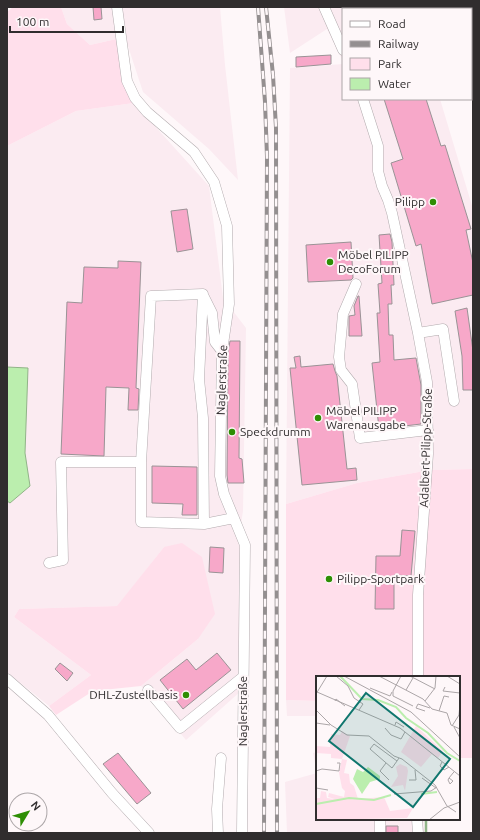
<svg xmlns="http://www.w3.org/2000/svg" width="480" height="840" viewBox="0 0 480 840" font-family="Ubuntu,sans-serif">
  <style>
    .built { fill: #fbebf1 }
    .green { fill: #ffdfeb }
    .water { fill: #bbeeae; stroke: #91b488 }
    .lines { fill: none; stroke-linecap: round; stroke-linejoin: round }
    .stream { stroke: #91b488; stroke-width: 2.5 }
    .river { stroke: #bbeeae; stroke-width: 14 }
    .building { fill: #f7a8c9; stroke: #9a9396 }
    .minor-casing { stroke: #b2abae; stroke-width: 11 }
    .minor { stroke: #fff; stroke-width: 10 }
    .rail-casing { stroke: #948f90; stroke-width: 4 }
    .rail { stroke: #fef7f9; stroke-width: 2.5; stroke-dasharray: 8; stroke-linecap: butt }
    .poi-dot { fill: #2e8e04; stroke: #fef7f9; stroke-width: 1.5 }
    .labels { text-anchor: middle; stroke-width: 4; stroke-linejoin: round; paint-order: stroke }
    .poi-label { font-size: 12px; fill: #302d2e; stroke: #fef7f9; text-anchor: start }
    .street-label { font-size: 12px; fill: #302d2e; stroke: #fef7f9 }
    .inset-river { fill: none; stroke: #bbeeae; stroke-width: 2 }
    .inset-road { fill: none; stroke: #aca6a8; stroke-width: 1 }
    .view { fill: #0f766e; fill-opacity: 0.15; stroke: #0f766e; stroke-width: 2 }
    .inset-edge { fill: none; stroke: #302d2e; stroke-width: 2 }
  </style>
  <rect width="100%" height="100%" fill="#fef7f9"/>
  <path class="built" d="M61 7H220L225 65 238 180 209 149 143 92 125 37 90 45 67 24Z
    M284 7H402V9H343V61L327 29 290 53Z
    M343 64V99H440L473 209V469L430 470 357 483 286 504 290 68Z
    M134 103 209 186 223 298 246 328 243 511 239 537 241 576V691L186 740 141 686 198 639 164 547 118 606 19 609 14 617 91 675 49 706 7 672V146L76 111Z
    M286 700 317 701V716H287Z
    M317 752V819H424V833H287L285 782 317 773 313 753Z"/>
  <path class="green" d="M13 7H61L67 24 90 45 125 37 134 103 76 111 7 146V12Z
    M473 469V758H459V677H317V701L286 700V504L357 483 430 470Z
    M182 543 202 557 215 614 198 639 141 686 93 691 56 715 49 706 91 675 14 617 19 609 117 606 164 547Z"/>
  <path class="water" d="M7 367 28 368 25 453 30 486 10 503 7 501Z"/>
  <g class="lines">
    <path class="stream" d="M426 820V833"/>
    <path class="river" d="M421 7 422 9
      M471 71 473 73"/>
  </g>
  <path class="building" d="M93 7H101L102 19 94 20Z
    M331 55V64L296 67V57Z
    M384 99H426L441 146 445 145 471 229 466 230 473 263V295L432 304 421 244 416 246 391 163 403 159Z
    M187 209 193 249 177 252 171 211Z
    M390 234 392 242 394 285H391L392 304H388L389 335H393L394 360 416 358 421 385V424L379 429 372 363 380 362 377 313H380L378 284 382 283 379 235Z
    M351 242 353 278 351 280 308 282 306 245Z
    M118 261 141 262 136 388 139 389 138 410H128L129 388 106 387 104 456 61 454 67 302 82 303 84 267 118 268Z
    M358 296H359L362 336H349V316L355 315 354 306Z
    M467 308 473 351V390H463L462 356 455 311Z
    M230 341H240L239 458 242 459 244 483H228L227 475 228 352Z
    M300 356 301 367 333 364 335 371 337 376 347 469 356 468 357 480 302 485 290 368H296L294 357Z
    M152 466 197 467V515H182L183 504 152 503Z
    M402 530 415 531 411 576 394 575V609H375L376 556H400Z
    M210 547 224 548 223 573 209 572Z
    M217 653 231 670 183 709 160 680 187 659 196 670Z
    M60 663 73 673 67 681 55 669Z
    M118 753 151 793 137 804 103 764Z
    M386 826H398V833H386Z"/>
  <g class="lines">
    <defs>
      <path id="minor" d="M117 7 127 81 135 98 147 112 194 152 214 182 227 226 229 304 222 351 220 476 224 494 245 545 242 833
        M324 7 343 50
        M395 7V9
        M363 99 378 146V171L382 186 388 200 392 213 418 333 427 382 428 454 418 595V677
        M356 284 343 314 339 357 341 370 352 384 360 438 428 430
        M203 295 212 313 215 342 222 351
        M418 333 443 329 454 401
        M204 524 203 418 199 379 203 294 151 296 141 462V522L204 524 234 518
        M49 563 63 560 61 462H141
        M7 679 48 715 112 793 149 833
        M148 690 180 728 243 677
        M417 819 418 833
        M218 833 217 809 221 758
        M380 833V819"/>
    </defs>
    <use href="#minor" class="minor-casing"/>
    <use href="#minor" class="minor"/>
    <defs>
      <path id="rail" d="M258 7 265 102 267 157 264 833
        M266 7 273 75 276 128 277 833"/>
    </defs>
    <use href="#rail" class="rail-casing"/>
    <use href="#rail" class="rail"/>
  </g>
  <g class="poi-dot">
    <circle cx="433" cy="202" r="4"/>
    <circle cx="330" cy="262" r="4"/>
    <circle cx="318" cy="418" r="4"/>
    <circle cx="232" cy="432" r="4"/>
    <circle cx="329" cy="579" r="4"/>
    <circle cx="186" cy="695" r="4"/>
  </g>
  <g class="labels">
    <g class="poi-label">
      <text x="425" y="206" text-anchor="end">Pilipp</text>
      <text x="338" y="259">Möbel PILIPP<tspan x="338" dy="14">DecoForum</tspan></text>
      <text x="326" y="415">Möbel PILIPP<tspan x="326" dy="14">Warenausgabe</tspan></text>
      <text x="240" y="436">Speckdrumm</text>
      <text x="337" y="583">Pilipp-Sportpark</text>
      <text x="178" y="699" text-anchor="end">DHL-Zustellbasis</text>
    </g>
    <g class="street-label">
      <text transform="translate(222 380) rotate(-88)" y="4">Naglerstraße</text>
      <text transform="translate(426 448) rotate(-88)" y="4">Adalbert-Pilipp-Straße</text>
      <text transform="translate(243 711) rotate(-90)" y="4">Naglerstraße</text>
    </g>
  </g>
  <g transform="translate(316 676)">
    <rect width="144" height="144" fill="#fef7f9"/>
    <path d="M100 50 127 75 122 82 116 78 105 91 85 76ZM26 55 34 60 26 83 31 84 28 97 33 98 34 107 38 110 42 123 68 121 74 135 97 132 91 142 0 144V122H4L5 115 10 116 11 122 19 123 12 121 13 117 28 121 29 115 26 112 23 97 26 83 15 82V78L0 77V70L14 71 15 58 24 59ZM84 88 91 91 92 95 89 115 87 109 75 111 82 100 80 91Z" fill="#ffdfeb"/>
    <path d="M52 91 64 100V103L54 106 46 118 37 103 41 93 47 96Z" fill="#bbeeae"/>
    <path class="inset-river" d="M24 0 46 23 62 24 80 31 90 42 112 57 131 77 144 85M105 118 121 116M0 128 33 122 58 124 75 119"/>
    <path class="inset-road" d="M20 0 32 10 38 22 47 28 43 34M28 0 95 36 144 81M63 0 107 23 116 33 131 37 135 49 144 53M85 0 77 15V20L97 30M94 0 119 13M131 0 144 8M129 11 127 15 144 17M54 12 74 20 76 16M90 14 97 2M1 16 84 52 144 100M0 18 11 0M19 25 20 23 29 30M109 25 119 12 120 0M0 34 15 49 31 59 53 60 78 80 86 83 119 109 131 130 140 136M109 35 100 32 102 28 114 32M123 35 128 20 133 21M0 47 14 49M79 49 80 46 88 51M136 50 143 39 144 28M138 51 144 62M69 52 75 59 85 63 89 56M81 85 58 68 54 73 76 92 81 85 83 82M126 86 124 90 128 94 133 91M70 87 64 95 73 104M0 95 6 93 23 95 24 87H21M106 102 120 112M133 102 137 105 134 108 132 104 133 102 137 97 138 96M93 104H100L99 94M0 112 12 114M78 118 115 115 121 111M113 144 128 132 144 126"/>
    <path class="view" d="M50 17 134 83 97 131 13 65Z"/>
    <rect width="144" height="144" class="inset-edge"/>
  </g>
  <rect width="480" height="840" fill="none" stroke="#302d2e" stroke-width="16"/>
  <rect x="342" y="8" width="130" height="92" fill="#fef7f9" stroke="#aca6a8"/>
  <rect x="350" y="21" width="20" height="6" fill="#ffffff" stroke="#aca6a8"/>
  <text x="378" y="28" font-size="12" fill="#302d2e">Road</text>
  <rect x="350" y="41" width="20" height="6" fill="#948f90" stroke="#aca6a8"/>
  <text x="378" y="48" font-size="12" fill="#302d2e">Railway</text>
  <rect x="350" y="58" width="20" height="12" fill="#ffdfeb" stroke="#aca6a8"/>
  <text x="378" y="68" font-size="12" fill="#302d2e">Park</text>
  <rect x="350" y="78" width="20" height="12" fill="#bbeeae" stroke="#aca6a8"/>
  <text x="378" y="88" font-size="12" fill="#302d2e">Water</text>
  <g transform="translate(28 812) rotate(52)"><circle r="19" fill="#fef7f9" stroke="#aca6a8"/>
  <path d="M0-3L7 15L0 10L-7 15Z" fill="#2e8e04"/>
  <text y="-6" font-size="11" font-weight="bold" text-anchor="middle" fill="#302d2e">N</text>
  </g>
  <path d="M10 26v6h113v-6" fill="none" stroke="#302d2e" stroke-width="2"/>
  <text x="16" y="26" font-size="12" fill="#302d2e" stroke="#fef7f9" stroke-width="3" paint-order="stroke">100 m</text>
</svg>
